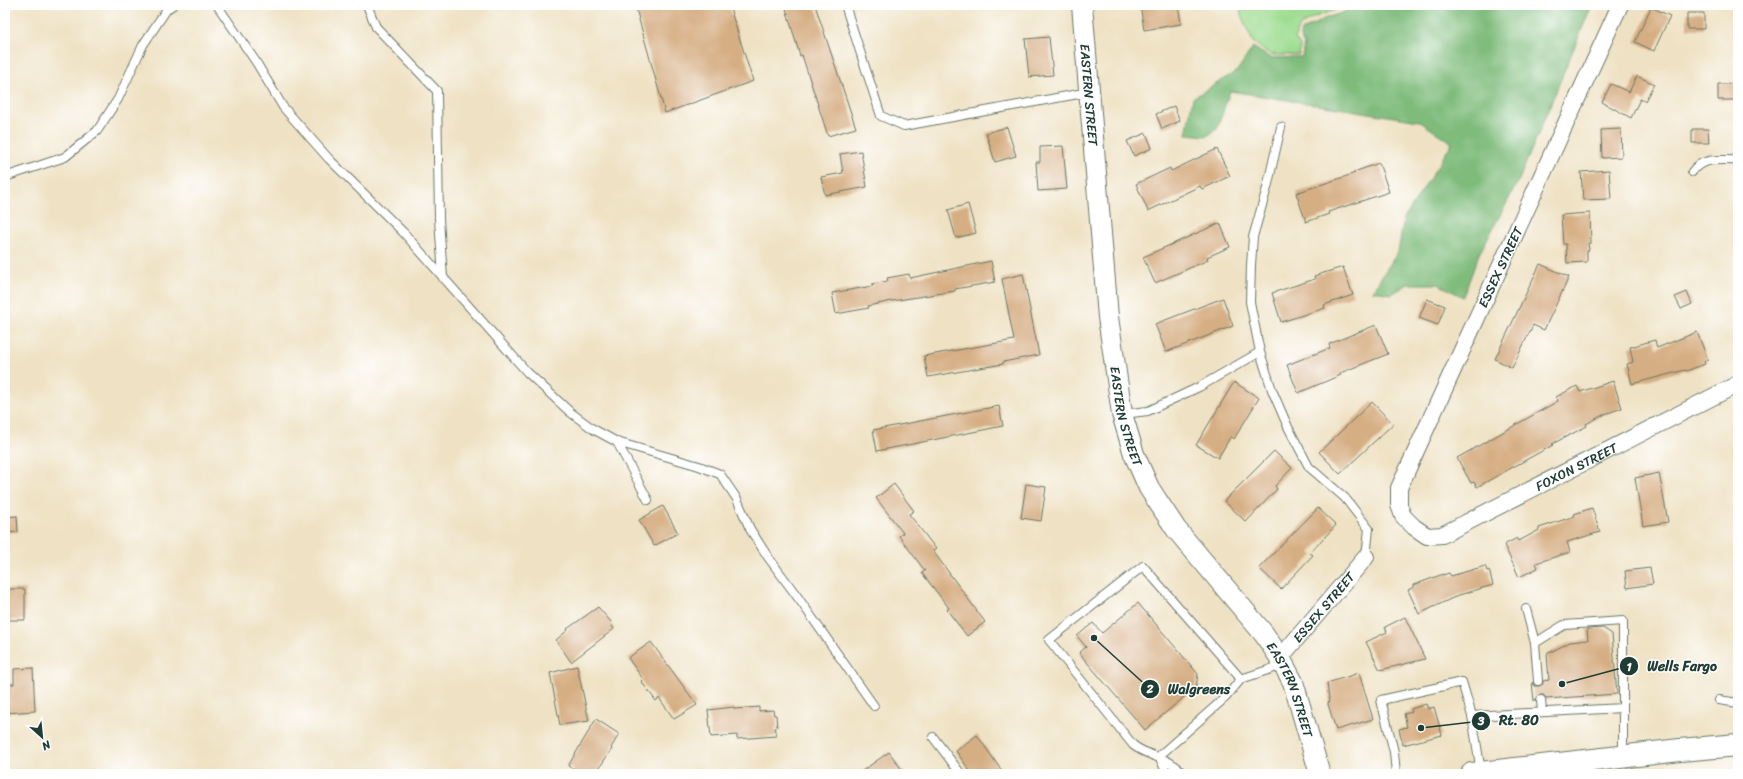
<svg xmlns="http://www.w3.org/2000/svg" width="1743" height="779" viewBox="0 0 1743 779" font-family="Sriracha,sans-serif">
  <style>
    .green { fill: #9fdd92; stroke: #5f8d63 }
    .forest { fill: #7fbc7c; stroke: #4f7c58 }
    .building { fill: #d6ae83 }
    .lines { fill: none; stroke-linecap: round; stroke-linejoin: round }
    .service-casing { stroke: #687766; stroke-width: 10 }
    .minor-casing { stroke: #687766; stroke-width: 18 }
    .tertiary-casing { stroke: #687766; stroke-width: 22 }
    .primary-casing { stroke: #687766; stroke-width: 24 }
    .service { stroke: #fff; stroke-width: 8 }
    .minor { stroke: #fff; stroke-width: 16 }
    .tertiary { stroke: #fff; stroke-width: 20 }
    .primary { stroke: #fff; stroke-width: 22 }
    .labels { text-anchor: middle; stroke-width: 3; stroke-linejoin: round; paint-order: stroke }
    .street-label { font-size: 13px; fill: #1f3d34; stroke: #fff }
    .leader { fill: none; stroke: #1f3d34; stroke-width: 1.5 }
    .callout-dot { fill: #1f3d34; stroke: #fff; stroke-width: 1.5 }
    .mark-label { font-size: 12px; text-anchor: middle; font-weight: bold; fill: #fff }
    .callout-label { font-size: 14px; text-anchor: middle; font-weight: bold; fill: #1f3d34; stroke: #fff; stroke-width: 3; stroke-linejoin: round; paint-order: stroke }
  </style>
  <rect width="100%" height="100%" fill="#fff"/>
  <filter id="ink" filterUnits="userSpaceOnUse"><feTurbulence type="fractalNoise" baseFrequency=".025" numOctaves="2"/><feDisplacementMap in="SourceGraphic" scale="8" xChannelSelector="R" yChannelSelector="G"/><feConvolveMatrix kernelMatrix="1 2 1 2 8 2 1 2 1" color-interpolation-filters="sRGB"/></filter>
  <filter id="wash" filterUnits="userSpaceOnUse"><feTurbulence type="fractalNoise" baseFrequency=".012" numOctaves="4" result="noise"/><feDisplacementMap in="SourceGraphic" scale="16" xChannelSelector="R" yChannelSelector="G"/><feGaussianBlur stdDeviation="0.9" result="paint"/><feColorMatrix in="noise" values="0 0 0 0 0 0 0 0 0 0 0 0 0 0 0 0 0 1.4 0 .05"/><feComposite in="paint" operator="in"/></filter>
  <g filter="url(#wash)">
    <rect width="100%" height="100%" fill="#efe2c4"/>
    <path class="green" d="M1240 5H1341L1342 8C1328 13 1307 17 1298 29 1296 32 1296 36 1295 39L1300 46 1299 55H1270L1253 42 1241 15Z"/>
    <path class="forest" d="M1347 5H1592L1518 182 1479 254 1463 297 1438 284H1408L1392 294 1372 291 1398 252 1404 219 1452 143 1419 121 1230 91 1217 129 1207 136 1186 134 1193 98 1237 71 1253 47 1270 58 1302 57 1304 44 1300 37 1301 31 1326 18 1347 11Z"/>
    <g id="blocks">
      <path class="building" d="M635 5H729L753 81 665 113Z
        M785 5H815L856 128 828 136 802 55 800 56Z
        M1140 5H1178L1181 24 1144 30Z
        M1651 7 1670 16 1654 51 1635 42Z
        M1687 13H1704V29H1687Z
        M1049 37 1053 75 1029 77 1025 39Z
        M1637 76 1654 84 1645 101 1640 99 1631 118 1602 102 1611 84 1629 92Z
        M1718 84H1738V100H1718Z
        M1174 106 1180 121 1162 129 1156 114Z
        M1007 127 1016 156 995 162 986 133Z
        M1621 129 1622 157 1602 158 1601 130Z
        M1692 129H1708L1709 143H1692Z
        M1146 133 1152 148 1134 156 1127 141Z
        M1063 146 1067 189 1038 191 1036 162H1040V147Z
        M1217 149 1230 176 1202 189 1200 186 1148 211 1136 184 1170 168 1171 171Z
        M861 151 867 187 825 195 821 177 843 173 840 154Z
        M1379 163 1389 192 1328 212 1329 214 1306 222 1296 193 1344 177 1355 173 1354 172Z
        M1609 170 1611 199 1583 200 1581 172Z
        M968 204 976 233 956 238 948 210Z
        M1590 213 1591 243H1588L1589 250 1587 251V262L1567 263 1566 244H1563L1561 215Z
        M1220 223 1230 247 1207 257 1208 260 1155 283 1143 257Z
        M991 261 995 282 955 289V291L892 301 868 306 869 308 836 314 832 293 873 286 872 284 888 281 887 278 909 274 910 278Z
        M1540 264 1569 277 1544 330 1533 325 1512 368 1495 359Z
        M1343 267 1353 295 1324 305 1325 308 1281 322 1272 293 1315 279 1314 276Z
        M1023 274 1039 355 1003 362V364L928 377 924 356 1014 340 1002 279Z
        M1687 292 1692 304 1681 309 1675 297Z
        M1223 298 1233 326 1166 352 1155 324Z
        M1427 299 1445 306 1438 325 1419 318Z
        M1376 325 1388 354 1340 373 1341 375 1298 393 1287 365 1330 348 1329 344Z
        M1697 332 1708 360 1704 361 1705 364 1686 371 1685 370 1632 384 1627 364 1633 362 1630 347 1655 340 1657 348Z
        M1613 381 1622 408 1605 414 1586 424 1587 426 1552 444 1553 445 1477 487 1474 482 1471 483 1457 458 1558 401 1556 397 1577 386 1580 392Z
        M1234 382 1259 398 1234 439 1231 436 1218 458 1196 445Z
        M1372 402 1393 424 1340 474 1319 452Z
        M999 406 1003 426 877 451 873 430Z
        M1274 451 1292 468 1275 486 1277 489 1246 522 1224 501Z
        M1659 473 1668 522 1643 526 1635 478Z
        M894 484 914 511 909 514 936 549 933 551 985 622 967 636 947 610 949 608 922 573 925 571 899 536 903 533 876 498Z
        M1026 484 1046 487 1041 521 1021 518Z
        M663 506 678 533 654 546 639 520Z
        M1318 508 1336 525 1310 553 1313 555 1281 589 1259 568Z
        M1592 508 1600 532 1567 542 1570 552 1536 563 1538 568 1519 577 1504 545 1517 538 1519 541 1539 530V528L1575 516 1574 514Z
        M17 516 18 532 5 533V517Z
        M1485 566 1487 571 1489 570 1493 585 1459 595 1419 614 1408 590 1414 587V585L1443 574V575L1449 573 1451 576Z
        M1650 568 1653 584 1627 588 1625 571Z
        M5 589H25V620H5Z
        M1138 603 1198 674 1196 687 1145 730 1079 653 1086 647 1077 636 1093 623 1102 633Z
        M598 607 612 623 611 624 614 629 571 662 556 640 568 630 567 629Z
        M1405 617 1425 659 1380 670 1366 642 1387 632 1385 627Z
        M1603 628 1612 634 1617 694 1546 699 1544 695H1540L1534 701 1532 682 1535 686H1539L1543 684V681L1549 680 1547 654 1570 642 1588 640 1587 629Z
        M651 642 697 705 674 719 659 698 656 701 641 681 643 679 628 658Z
        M577 666 589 721 560 725 550 673Z
        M33 668 35 711 5 713V684H14V669Z
        M1359 673 1373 719 1336 730 1328 704 1329 699 1327 683Z
        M1426 704 1428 709 1434 707 1442 735 1403 745 1399 729 1407 727 1404 714 1412 712 1411 709Z
        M734 707 735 709 759 707V711L773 710 774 715H776L777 727 775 728 776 736 737 739V735L711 737 708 710Z
        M596 719 619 734 611 748 612 749 595 774H569L574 769 568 766Z
        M977 735 1004 774H972L956 751Z
        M889 752 905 774H858Z"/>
    </g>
  </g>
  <g filter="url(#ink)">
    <use href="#blocks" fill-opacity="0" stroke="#687766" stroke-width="1"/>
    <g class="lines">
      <defs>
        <path id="service" d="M217 5 256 62 283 107 329 159 403 232 527 372 570 412 593 429 617 442 699 466 720 474 737 499 750 529 768 557 799 599 874 706
          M367 5 376 27 437 91 439 219 443 278
          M845 5 881 116 904 126 1089 92
          M1281 127 1267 188 1253 237 1251 265 1250 302 1260 352 1272 390 1288 427 1309 467 1345 498 1369 529 1366 557
          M1692 172C1702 156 1721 161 1738 160
          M5 177 65 157 97 131 118 99 143 45 167 9 173 5
          M1123 414 1148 411 1199 387 1260 352
          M617 442 648 500
          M1526 609 1535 643 1538 681
          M1535 643 1564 625 1623 621V756
          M1241 679 1283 665
          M1541 700 1542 712
          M1719 700 1738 703
          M933 737 961 774
          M1159 756 1226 697 1241 679 1143 566 1049 640 1133 745C1149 758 1169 756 1184 774
          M1159 756 1167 774
          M1481 772 1472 716 1623 708
          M1396 774 1394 752 1381 700 1462 682 1472 716"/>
        <g id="minor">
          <path id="s1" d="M1620 5 1399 488V505L1403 516 1414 527 1427 536 1442 535 1738 384"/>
          <path id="s2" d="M1280 658 1366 557"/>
        </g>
        <g id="tertiary">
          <path id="s3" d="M1082 5 1108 317 1122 414 1134 454 1149 488 1176 529 1264 634 1280 658 1293 682 1320 774"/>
        </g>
        <path id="primary" d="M1472 774 1680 750 1738 745"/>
      </defs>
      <use href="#service" class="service-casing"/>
      <use href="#minor" class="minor-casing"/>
      <use href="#tertiary" class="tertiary-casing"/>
      <use href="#primary" class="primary-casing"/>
      <use href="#service" class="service"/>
      <use href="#minor" class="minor"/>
      <use href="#tertiary" class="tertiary"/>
      <use href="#primary" class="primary"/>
    </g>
  </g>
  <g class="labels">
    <g class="street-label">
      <text dy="5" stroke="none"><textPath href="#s3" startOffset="90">EASTERN STREET</textPath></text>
      <text transform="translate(1500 267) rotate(-65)" y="5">ESSEX STREET</text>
      <text dy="5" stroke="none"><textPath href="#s3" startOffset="414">EASTERN STREET</textPath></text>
      <text dy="5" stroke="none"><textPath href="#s1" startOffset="757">FOXON STREET</textPath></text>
      <text dy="5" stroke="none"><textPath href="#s2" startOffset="67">ESSEX STREET</textPath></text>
      <text dy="5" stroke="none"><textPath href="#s3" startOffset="738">EASTERN STREET</textPath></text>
    </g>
  </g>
  <path class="leader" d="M1562 684L1629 666M1094 638L1150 689M1421 728L1481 721"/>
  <g class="callout-dot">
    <circle cx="1562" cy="684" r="4"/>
    <circle cx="1094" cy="638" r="4"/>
    <circle cx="1421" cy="728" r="4"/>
    <circle cx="1629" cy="666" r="10"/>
    <circle cx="1150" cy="689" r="10"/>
    <circle cx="1481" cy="721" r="10"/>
  </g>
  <g class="mark-label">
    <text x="1629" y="671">1</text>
    <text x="1150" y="693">2</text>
    <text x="1481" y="725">3</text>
  </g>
  <g class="callout-label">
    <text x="1682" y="671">Wells Fargo</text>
    <text x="1199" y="694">Walgreens</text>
    <text x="1519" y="725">Rt. 80</text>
  </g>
  <rect width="1743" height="779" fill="none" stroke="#fff" stroke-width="20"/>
  <g transform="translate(42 737) rotate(153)" stroke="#ffffff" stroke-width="3" paint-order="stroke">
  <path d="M0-3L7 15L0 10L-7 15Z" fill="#1f3d34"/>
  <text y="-6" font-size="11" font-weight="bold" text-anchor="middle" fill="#1f3d34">N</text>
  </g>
</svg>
